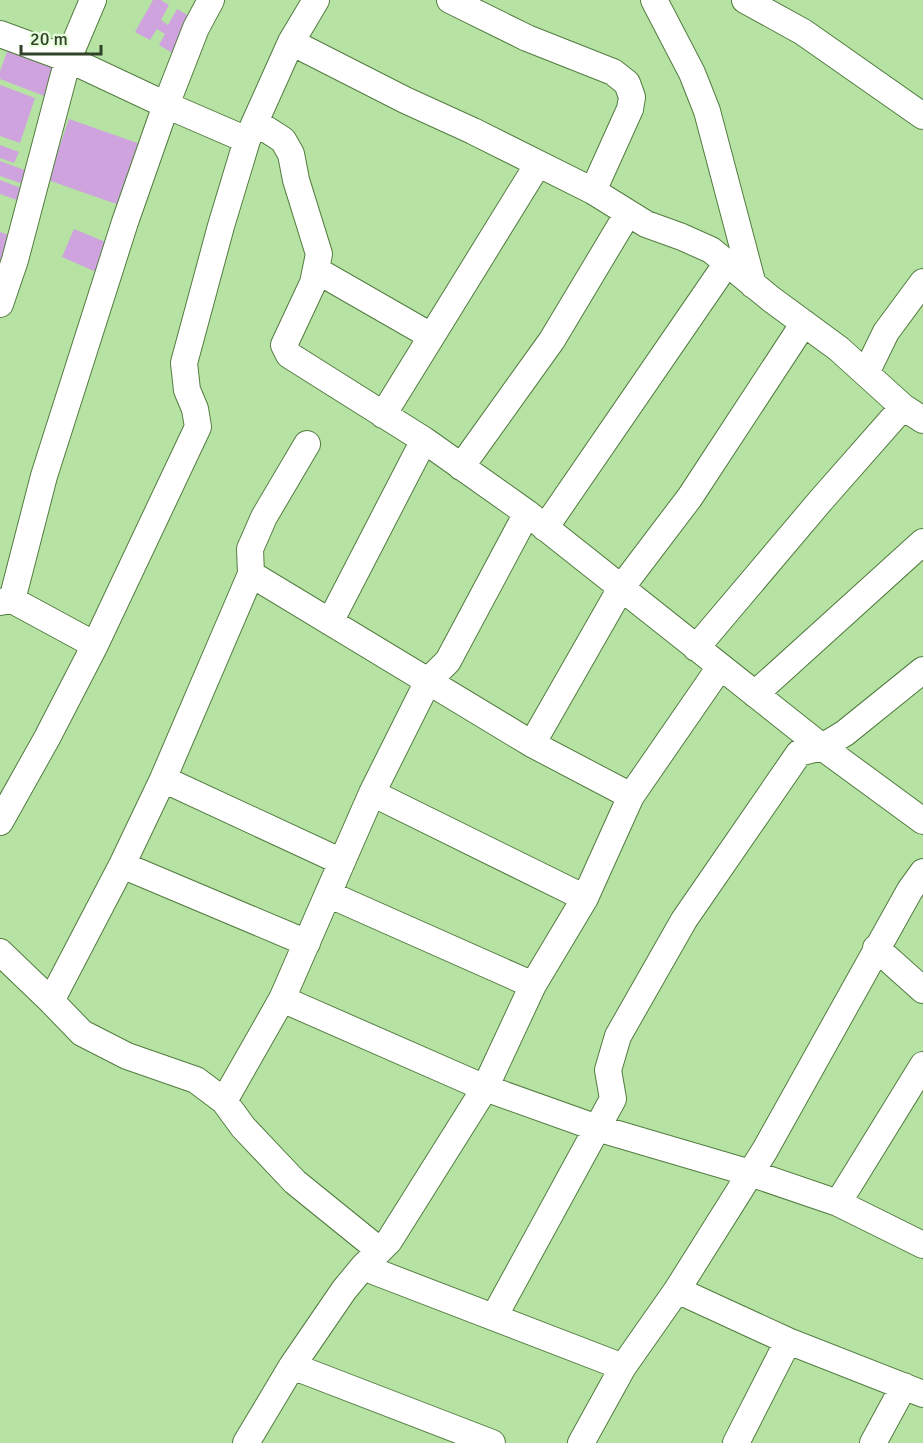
<svg xmlns="http://www.w3.org/2000/svg" width="923" height="1443" viewBox="0 0 923 1443" font-family="Signika,sans-serif">
  <style>
    .building { fill: #cea3de }
    .lines { fill: none; stroke-linecap: round; stroke-linejoin: round }
    .minor-casing { stroke: #537c40; stroke-width: 28 }
    .minor { stroke: #fff; stroke-width: 26 }
  </style>
  <rect width="100%" height="100%" fill="#b6e3a3"/>
  <path class="building" d="M153 0H161L169 5 161 20 168 25 177 9 194 19 174 54 159 45 165 34 157 29 150 40 135 32Z
    M9 47 59 66 47 97 0 79V71Z
    M0 85 35 98 20 143 0 136Z
    M69 119 143 145 122 206 48 180Z
    M0 145 19 152 14 163 0 158Z
    M0 161 27 171 23 184 0 176Z
    M0 180 21 188 17 200 0 194Z
    M74 229 115 246 103 275 62 257Z
    M0 232 12 236 0 265Z"/>
  <g class="lines">
    <defs>
      <path id="minor" d="M450 0 527 38 613 72 627 83 632 97 630 109 593 191
        M654 0 692 73 707 111 753 285
        M745 0 803 32 923 116
        M0 34 68 59 166 105 247 140
        M291 42 405 100 473 131 593 191 646 224 682 237 711 250 771 299 839 349 903 407 923 420
        M255 122 283 140 291 154 296 180 319 254 313 283 284 345 289 355 424 440 527 513 822 747 923 821
        M316 270 431 336
        M0 304 15 260 68 59 93 0
        M866 373 886 332 923 282
        M383 415 538 164
        M461 467 552 340 628 213
        M545 528 727 263
        M251 574 532 744 631 796
        M12 600 44 476 125 222 166 105 196 28 211 0
        M0 602 12 600 95 645
        M330 622 424 440
        M696 648 822 499 903 407
        M755 694 923 542
        M532 744 621 588 690 497 804 323
        M163 779 342 862
        M372 793 585 898
        M0 822 47 738 95 645 198 427 195 409 187 390 184 363 221 226 247 140 291 42 316 0
        M122 865 307 943
        M328 894 533 985
        M876 948 923 990
        M0 952 51 1001 82 1033 127 1056 196 1080 224 1101 243 1127 295 1182 379 1250
        M282 999 485 1088 597 1128 750 1173 838 1203 923 1245
        M51 1001 122 865 163 779 251 574 250 549 264 517 307 444
        M224 1101 282 999 372 793 428 681 448 661 527 513
        M838 1203 923 1065
        M363 1267 623 1367
        M677 1290 788 1341 923 1394
        M494 1317 613 1099 608 1070 618 1036 684 920 799 753 822 747 845 733 923 670
        M292 1366 492 1443
        M246 1443 292 1366 344 1290 363 1267 389 1241 485 1088 533 985 585 898 631 796 720 667
        M581 1443 623 1367 677 1290 765 1150 910 890 923 872
        M736 1443 788 1341
        M873 1443 904 1386"/>
    </defs>
    <use href="#minor" class="minor-casing"/>
    <use href="#minor" class="minor"/>
  </g>
  <path d="M21 45v9h80v-9" fill="none" stroke="#304228" stroke-width="3"/>
  <text x="30" y="45" font-size="18" fill="#304228" stroke="#e6fddc" stroke-width="4.5" paint-order="stroke">20 m</text>
</svg>
